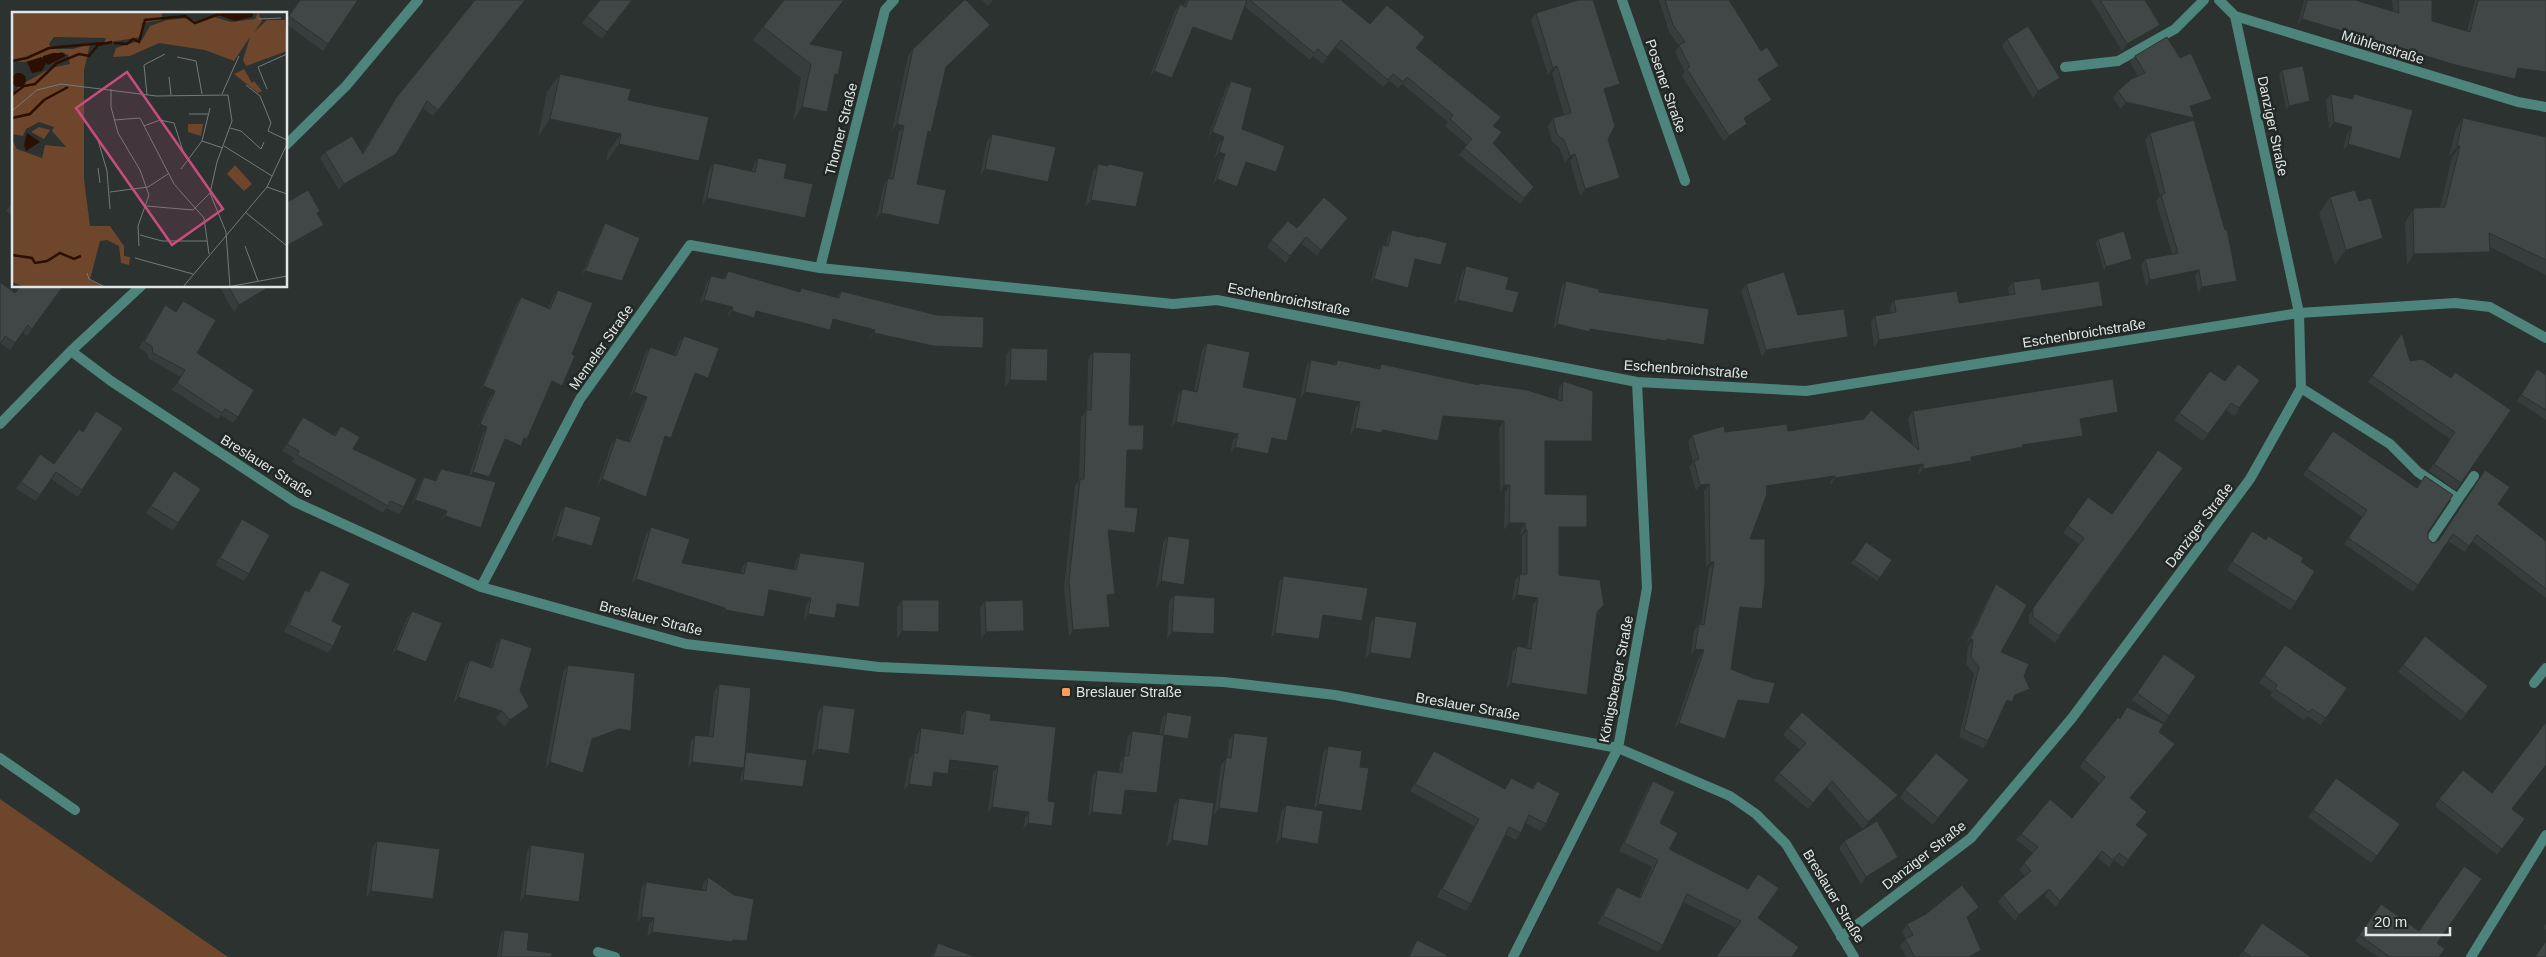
<svg xmlns="http://www.w3.org/2000/svg" width="2546" height="957" viewBox="0 0 2546 957" font-family="Helvetica,sans-serif">
  <style>
    .green { fill: #6d462b }
    .lines { fill: none; stroke-linecap: round; stroke-linejoin: round }
    .service { stroke: #4d847c; stroke-width: 10 }
    .minor { stroke: #4d847c; stroke-width: 10 }
    .wall { fill: #373d3c }
    .shaded-wall { fill: #2d3231 }
    .building { fill: #404746; stroke: #2d3231 }
    .poi-dot { fill: #fd9d55; stroke: #212826; stroke-width: 2 }
    .labels { text-anchor: middle; stroke-width: 5; stroke-linejoin: round; paint-order: stroke }
    .street-label { font-size: 14px; fill: #e2e7e6; stroke: #212826 }
    .poi-label { font-size: 14px; fill: #e2e7e6; stroke: #212826; text-anchor: start }
    .inset-river { fill: none; stroke: #2c0f00; stroke-width: 2.5 }
    .inset-road { fill: none; stroke: #747a79; stroke-width: 1 }
    .view { fill: #ca4c7e; fill-opacity: 0.15; stroke: #ca4c7e; stroke-width: 2.5 }
    .inset-edge { fill: none; stroke: #e2e7e6; stroke-width: 2.5 }
  </style>
  <rect width="100%" height="100%" fill="#2b3230"/>
  <path class="green" d="M0 799 228 957H0Z"/>
  <g class="lines">
    <path class="service" d="M2065 67 2118 61 2175 29 2204 0
      M2301 388 2390 444 2418 472 2458 499 2429 542
      M2458 499 2474 476
      M2534 683 2546 668
      M0 758 75 810"/>
    <path class="minor" d="M1622 0 1685 181
      M2219 0 2235 16 2518 102 2546 107
      M286 145 346 86 418 0
      M820 268 885 10 894 0
      M71 351 111 381 295 502 481 587 686 644 879 667 1224 682 1335 695 1618 748 1730 796 1756 814 1786 844 1854 957
      M0 424 71 351 141 286
      M481 587 580 399 690 245 820 268 1173 304 1217 300 1637 382 1806 391 2299 313 2455 303 2490 307 2546 338
      M1841 937 1971 838 2072 718 2250 479 2301 388 2299 313 2235 16
      M598 952 615 957
      M1513 957 1618 748 1647 588 1637 382
      M2471 957 2546 835"/>
  </g>
  <path class="wall" d="M300 0H358L323 51 286 24V19Z
    M475 0H525L433 116 423 108 391 160 339 190 320 158 325 152 362 153 396 98Z
    M600 0H633L602 39 582 23Z
    M982 0H993L988 6Z
    M1186 0H1341L1370 24 1425 37 1416 49 1494 126 1502 132 1493 144 1534 187 1529 194 1520 204 1459 155 1467 145 1445 126 1448 122 1402 84 1398 88 1389 81 1383 87 1336 47 1322 64 1313 56 1310 60 1244 6 1227 47 1190 34 1167 85 1149 78 1175 11 1180 4 1184 6Z
    M1659 0H1729L1774 72 1760 82 1767 107 1746 121 1747 124 1743 130 1724 142 1682 76 1685 72 1675 52 1679 46 1669 32Z
    M2091 0H2145L2160 25 2156 32 2122 51Z
    M2304 0H2355L2393 11 2392 0H2432V21L2467 31 2475 0H2546V80L2516 75 2510 86 2454 73 2297 26Z
    M1536 13 1620 84 1615 91 1605 94 1608 139 1615 185 1580 196 1570 161 1565 163 1559 147 1552 142 1548 126 1553 118 1564 115 1552 73 1548 75 1531 20Z
    M990 25 985 31 945 70 927 138 917 184 934 232 876 219 884 185 888 178H890L899 132 892 131 908 56 913 49Z
    M763 27 811 44 833 84 817 126 793 121 801 78 753 40Z
    M2007 39 2055 85 2033 98 2002 46Z
    M2135 56 2180 58 2212 99 2207 106 2192 111 2194 118 2191 121 2233 287 2198 293 2195 276 2146 286 2141 266 2145 259 2172 254 2156 201 2160 196 2145 140 2150 133 2184 123 2121 109 2113 98 2118 91 2138 76 2130 62Z
    M2282 70 2308 105 2286 109 2279 74Z
    M560 74 628 100 699 161 686 180 606 162 608 152 538 137 547 92Z
    M1231 81 1242 129 1276 172 1271 180 1243 170 1232 194 1212 187 1220 162 1214 159 1219 144 1207 140 1226 88Z
    M2331 94 2351 99 2354 94 2396 165 2343 151 2347 134 2329 129 2326 100Z
    M2463 118 2546 137V275L2490 247V252L2482 263 2407 265 2405 223 2407 219 2414 208 2440 207 2452 157H2449L2456 129Z
    M992 134 1043 189 980 176 987 141Z
    M758 158 784 178 805 218 801 225 702 205 709 170 714 163 752 171 754 164Z
    M1098 164 1107 166 1109 164 1131 214 1085 207 1093 171Z
    M2330 197 2359 201 2383 238 2372 254 2335 265 2319 213Z
    M14 200V217L6 211Z
    M605 223 618 286 581 276 602 228Z
    M1343 224 1317 256 1302 244 1286 263 1267 247 1271 240 1297 228Z
    M1392 230 1419 237 1420 236 1441 265 1437 271 1414 265 1404 293 1370 285 1379 251 1383 245 1386 246 1388 236Z
    M2098 239 2132 259 2130 263 2104 271 2096 243Z
    M1466 266 1506 289 1509 320 1453 306 1462 273Z
    M728 271 799 292 801 288 836 297 841 291 978 355 929 353 869 340 870 337 831 327 830 330 826 336 753 318 749 324 727 318 728 314 699 306 707 282 711 276 723 279Z
    M1566 281 1599 292 1699 352 1663 346 1662 348 1587 336 1585 338 1553 330 1561 288Z
    M2013 282 2103 306 2098 313 1874 347 1871 322 1875 316 1891 313 1890 307 1894 300 1959 303 2009 295 2008 288Z
    M1746 284 1798 315 1848 337 1844 344 1762 357 1741 291Z
    M64 286 27 336 23 332 10 350 0 343 15 293Z
    M219 286H264L266 289 261 296 234 312Z
    M558 290 572 354 562 386 558 392 548 389 522 445 517 452 502 446 489 477 487 480 477 534 441 522 442 517 411 506 420 483 424 477 435 481 437 475 441 469 469 476 483 433 476 431 490 397 479 393 516 304 521 297 548 309 553 297Z
    M183 301 197 353 238 417 233 423 221 415 218 419 172 390 181 377 149 359 147 353 139 348 165 305 176 312Z
    M2402 333 2410 361 2451 378 2511 410 2456 490 2429 471 2450 439 2368 382Z
    M684 336 703 385 692 381 666 445 663 444 641 505 597 486 611 445 616 438 628 442 642 404 629 399 645 354 650 347 674 355 679 343Z
    M1207 343 1287 441 1283 448 1270 445 1268 454 1264 460 1230 453 1233 440 1171 428 1178 395 1182 389 1194 391 1202 350Z
    M1011 348 1047 381 1042 388 1005 387 1006 355Z
    M1093 352 1129 425 1143 450 1138 457H1127L1125 507 1131 539 1109 537 1115 594 1110 601H1108L1105 634 1069 637 1064 588 1075 486 1079 480 1081 417 1087 410 1088 359Z
    M1311 360 1334 365 1337 360 1378 368 1381 364 1477 385 1479 383 1558 400 1559 388 1563 381 1592 441 1587 448H1545V494L1587 527 1582 534H1559V575L1599 612 1597 614 1582 701 1506 690 1512 653 1517 646 1527 648 1533 605 1512 602 1515 580 1520 574H1522V536H1520L1521 530H1504L1505 492H1500L1499 428 1442 423 1438 441 1433 448 1379 437 1377 440 1350 435 1355 409 1300 399 1306 367Z
    M2210 371 2225 381 2260 380 2234 416 2226 410 2203 441 2174 420Z
    M2533 375H2546V420L2517 401Z
    M1913 411 2118 412 2114 419 2081 424 2083 436 2078 443 2020 451 2018 454 1970 463 1967 467 1919 475 1918 470 1831 485 1830 482 1767 491 1750 539 1762 609 1757 616 1739 614 1731 669 1765 711 1736 707 1721 746 1674 730 1699 657 1691 656 1694 631 1699 624H1701L1709 568H1706L1704 491H1696L1689 467 1693 462 1688 442 1692 435 1725 432 1788 431 1913 445 1908 418Z
    M303 417 334 435 341 426 353 449 404 507 399 514 386 508 383 513 292 462 294 458 282 451Z
    M123 428 78 497 51 479 36 501 16 489 40 454 54 464 83 432Z
    M2333 431 2428 532V539L2433 543 2498 504 2546 541V598L2472 541 2465 552 2448 541 2413 592 2344 544 2362 517 2303 475Z
    M2183 468 2055 643 2029 623V615L2079 544 2063 533 2088 497 2112 514Z
    M174 471 201 489 173 531 146 513Z
    M565 506 592 546 587 553 551 543 560 513Z
    M242 519 249 574 244 581 215 565 237 526Z
    M651 527 682 563 741 574 742 567 747 561 794 570 796 560 800 553 859 607 854 614 836 611 830 625 804 621 806 605 767 597 764 617 759 623 720 617 721 614 631 585 646 534Z
    M2252 531 2266 540 2268 536 2301 562 2296 602 2290 610 2227 570Z
    M1168 536 1179 592 1156 589 1163 543Z
    M1866 542 1892 560 1877 581 1851 563Z
    M321 570 332 621 333 646 328 653 284 632 300 598 305 590 308 592 316 577Z
    M1283 576 1358 627 1322 622 1319 639 1315 646 1271 639 1279 582Z
    M1996 584 2001 652 2024 676 2025 697 2012 701 2007 710 2003 708 1988 741 1983 748 1959 737 1974 674 1966 664 1968 647 1965 646 1991 592Z
    M1174 595 1209 641 1167 639 1169 602Z
    M902 600 939 632 934 639H897V607Z
    M985 601 1024 631 1019 638 981 639 980 608Z
    M412 611 421 669 391 657 407 618Z
    M1375 616 1406 666 1365 660 1370 624Z
    M501 638 520 690 529 707 524 714 505 727 496 718 453 704 465 667 470 660 490 667 496 645Z
    M2285 645 2347 688 2321 725 2307 716 2304 720 2270 696 2272 692 2259 683Z
    M2164 654 2196 676 2164 723 2132 700Z
    M568 665 631 731 626 738 614 736 591 745 583 773 578 779 545 769 563 672Z
    M2403 665 2488 686 2461 721 2398 672Z
    M719 684 745 754 746 752 800 791 740 783 742 771 740 775 688 768 691 741 695 735 709 736 714 691Z
    M823 705 844 761 812 756 818 712Z
    M966 710 990 720 1048 801 1052 826 1048 832 1023 830 1025 818 988 813 993 772 949 767 944 780 933 779 927 793 904 790 909 759 914 753 917 735 921 728 960 733 961 717Z
    M1167 712 1188 739 1184 746 1163 743 1157 793 1153 800 1124 797 1122 815 1118 822 1088 818 1092 777 1097 770 1119 772 1120 763 1124 756H1125L1127 738 1132 731 1159 735 1162 718Z
    M2120 719 2159 732 2171 751 2130 799 2147 812 2136 825 2148 834 2123 867 2114 860 2109 867 2098 858 2056 907 2045 896 2015 921 1998 902 2003 895 2025 876 2019 870 2033 853 2016 840 2021 834 2072 818 2100 784 2080 767 2084 760Z
    M1788 728 1893 802 1863 829 1827 788 1808 809 1774 780 1779 773 1800 750 1783 735Z
    M1234 733 1258 813 1253 820 1214 815 1221 765 1227 757 1229 740Z
    M1328 746 1360 767 1362 811 1357 819 1323 813 1313 851 1276 845 1281 812 1286 805 1314 809 1323 753Z
    M1434 751 1504 789 1511 778 1532 788 1537 781 1546 824 1541 831 1525 823 1521 833 1516 840 1506 835 1471 904 1466 911 1437 897 1474 826 1410 791 1429 758Z
    M2336 778 2400 824 2371 863 2308 817Z
    M1653 781 1660 823 1669 849 1748 889 1779 888 1736 928 1683 902 1663 945 1658 952 1598 924 1612 894 1617 887 1639 897 1652 867 1619 851 1648 788Z
    M1964 788 1933 825 1900 798 1905 790Z
    M2492 793 2512 809 2521 825 2497 855 2435 806 2439 799Z
    M1179 798 1203 854 1166 848 1174 805Z
    M377 841 428 906 366 898 372 848Z
    M1844 841 1898 857 1893 864 1861 884 1839 848Z
    M531 845 574 908 520 902 527 852Z
    M708 877 743 948 729 946 728 948 647 938 649 924 637 923 641 889 646 882 702 891 703 883Z
    M2381 904 2437 943 2439 957H2378L2355 941Z
    M1979 907 1974 914 1968 919 1981 950 1976 957H1906L1900 946 1906 939 1902 932 1907 924Z
    M2262 923 2311 957H2239Z
    M2546 924V930L2543 928Z
    M504 930 527 950 552 957H497L500 937Z
    M1417 940 1446 957H1408L1412 948Z
    M938 943 975 957H931L934 950Z"/>
  <path class="shaded-wall" d="M632 0H633L602 39 607 32Z
    M844 0H845L800 57 810 44Z
    M2302 19 2515 79 2510 86 2454 73 2297 26Z
    M990 25 985 31 941 74 946 67Z
    M2160 25 2156 32 2122 51 2127 44Z
    M1193 27 1232 41 1227 47 1189 34Z
    M1557 66 1552 73 1548 75 1553 68Z
    M1779 66 1774 72 1753 86 1758 79Z
    M2518 68 2546 72V80L2513 75Z
    M1154 71 1172 78 1167 85 1149 78Z
    M835 74 838 75 829 89Z
    M2060 78 2055 85 2033 98 2038 91Z
    M1620 84 1615 91 1599 96 1604 89Z
    M2212 99 2207 106 2186 113 2190 106Z
    M1772 100 1767 107 1739 125 1744 118Z
    M2310 101 2308 105 2286 109 2289 106Z
    M2126 102 2194 118 2189 124 2121 109Z
    M802 107 827 112 817 126 793 121Z
    M550 119 621 134 608 152 538 137Z
    M2334 122 2352 127 2347 134 2329 129Z
    M897 124 904 126 899 132 892 131Z
    M1747 124 1743 130 1724 142 1729 136Z
    M928 131 931 132 927 138Z
    M1212 132 1224 137 1219 144 1207 140Z
    M619 144 699 161 686 180 606 162Z
    M2348 144 2400 159 2396 165 2343 151Z
    M2457 146H2460L2452 157H2449Z
    M1219 152 1225 154 1220 162 1214 159Z
    M396 154 391 160 339 190 344 184Z
    M1575 154 1570 161 1565 163 1570 156Z
    M1246 162 1276 172 1271 180 1241 169Z
    M985 169 1048 182 1043 189 980 176Z
    M1620 178 1615 185 1580 196 1585 189Z
    M1217 179 1237 187 1232 194 1212 187Z
    M1534 187 1529 194 1520 204 1524 198Z
    M707 198 805 218 801 225 702 205Z
    M1091 200 1136 207 1131 214 1085 207Z
    M881 213 939 225 934 232 876 219Z
    M1348 218 1343 224 1317 256 1321 250Z
    M324 225 319 232 286 251V246Z
    M1306 237 1302 244 1286 263 1290 256Z
    M2383 238 2372 254 2335 265 2346 250Z
    M2490 252 2482 263 2407 265 2414 254Z
    M1415 259 1441 265 1437 271 1411 264Z
    M2132 259 2130 263 2104 271 2106 267Z
    M2199 270 2195 276 2146 286 2150 280Z
    M585 271 622 281 618 286 581 276Z
    M1374 279 1408 288 1404 293 1370 285Z
    M2237 281 2233 287 2198 293 2202 287Z
    M266 289 261 296 234 312 239 305Z
    M704 300 733 307 728 314 699 306Z
    M1458 300 1513 313 1509 320 1453 306Z
    M2103 306 2098 313 1874 347 1879 340Z
    M732 311H756L830 330 826 336 753 318 749 324 727 318Z
    M833 319 875 330 870 337 828 326Z
    M1557 324 1590 329 1704 345 1699 352 1663 346 1662 348 1587 336 1585 338 1553 330Z
    M874 333 983 348 978 355 929 353 869 340Z
    M1848 337 1844 344 1762 357 1766 350Z
    M695 373 708 378 703 385 690 380Z
    M1010 380 1047 381 1042 388 1005 387Z
    M552 381 562 386 558 392 547 388Z
    M483 386 495 391 490 397 479 393Z
    M634 392 647 397 642 404 629 399Z
    M1305 392 1360 402 1355 409 1300 399Z
    M2118 412 2114 419 2075 425 2080 419Z
    M1443 416 1504 421 1499 428 1439 423Z
    M1176 422 1238 434 1233 440 1171 428Z
    M480 424 487 427 483 433 476 431Z
    M1355 428 1382 430 1438 441 1433 448 1379 437 1377 440 1350 435Z
    M665 436 671 438 666 445 660 443Z
    M2083 436 2078 443 2020 451 2018 454 1970 463 1967 467 1919 475 1923 469 1971 457 2022 445Z
    M524 438 527 439 522 445 520 444Z
    M1272 438 1287 441 1283 448 1267 444Z
    M505 439 521 446 517 452 500 445Z
    M1545 441H1592L1587 448H1540Z
    M1235 447 1268 454 1264 460 1230 453Z
    M1127 450H1143L1138 457H1122Z
    M1923 464 1918 470 1831 485 1835 478Z
    M473 472 489 477 485 484 469 478Z
    M1835 476 1830 482 1761 492 1766 486Z
    M602 479 646 497 641 505 597 486Z
    M1709 484 1704 491H1696L1700 485Z
    M1504 485H1510L1505 492H1500Z
    M415 500 447 511 442 517 411 506Z
    M445 516 481 528 477 534 441 522Z
    M1509 523H1525L1521 530H1504Z
    M1559 527H1587L1582 534H1554Z
    M1525 529 1527 530 1522 536H1520Z
    M1108 530 1135 533 1131 539 1104 537Z
    M556 536 592 546 587 553 551 543Z
    M1710 562H1714L1709 568H1706Z
    M636 579 725 608 721 614 631 585Z
    M1161 581 1184 585 1179 592 1156 589Z
    M769 590 811 598 806 605 764 596Z
    M1115 594 1110 601 1102 602 1107 595Z
    M1517 595 1538 598 1533 605 1512 602Z
    M837 604 859 607 854 614 832 610Z
    M1740 607 1762 609 1757 616 1735 613Z
    M725 610 764 617 759 623 720 617Z
    M808 614 835 618 830 625 804 621Z
    M1323 615 1362 621 1358 627 1318 621Z
    M1110 627 1105 634 1069 637 1073 630Z
    M902 631 939 632 934 639H897Z
    M1024 631 1019 638 981 639 986 632Z
    M1172 632 1214 634 1209 641 1167 639Z
    M1275 633 1319 639 1315 646 1271 639Z
    M1970 639 1973 640 1968 647 1965 646Z
    M1695 649 1704 650 1699 657 1691 656Z
    M396 650 426 662 421 669 391 657Z
    M1370 653 1411 659 1406 666 1365 660Z
    M1511 683 1587 695 1582 701 1506 690Z
    M2030 689 2025 697 2011 702H2012L2007 710 2002 707 2007 700 2015 695Z
    M458 697 502 711 496 718 453 704Z
    M1738 700 1769 704 1765 711 1734 707Z
    M529 707 524 714 505 727 510 720Z
    M1679 723 1725 739 1721 746 1674 730Z
    M619 729 631 731 626 738 614 736 587 746 592 739Z
    M1164 735 1188 739 1184 746 1160 742Z
    M2175 744 2171 751 2125 805 2130 798Z
    M817 749 849 754 844 761 812 756Z
    M950 760 998 766 993 772 945 766Z
    M550 762 583 773 578 779 545 769Z
    M692 762 744 768 740 775 688 768Z
    M934 772 948 774 944 780 929 778Z
    M743 780 803 787 800 791 740 783Z
    M1969 780 1964 788 1933 825 1938 818Z
    M1832 781 1827 788 1808 809 1813 803Z
    M909 784 932 787 927 793 904 790Z
    M1125 790 1157 793 1153 800 1121 796Z
    M1898 795 1893 802 1863 829 1868 822Z
    M1318 804 1362 811 1357 819 1313 812Z
    M992 807 1029 812 1025 818 988 813Z
    M1219 808 1258 813 1253 820 1214 815Z
    M1092 812 1122 815 1118 822 1088 818Z
    M1028 823 1052 826 1048 832 1023 830Z
    M1281 838 1318 844 1313 851 1276 845Z
    M1172 840 1208 846 1203 854 1166 848Z
    M2102 851 2098 858 2056 907 2060 901Z
    M1898 857 1893 864 1861 884 1866 877Z
    M2049 889 2045 896 2015 921 2019 915Z
    M371 891 433 899 428 906 366 898Z
    M525 895 579 902 574 908 520 902Z
    M1979 907 1974 914 1962 924 1967 917Z
    M641 917 654 918 649 924 637 923Z
    M652 932 733 940 747 941 743 948 729 946 728 948 647 938Z
    M1981 950 1976 957H1969Z"/>
  <path class="building" d="M300 0H358L328 44 289 16Z
    M475 0H525L438 110 427 101 396 154 344 184 325 152 352 136 363 154 396 98Z
    M600 0H632L607 32 587 16Z
    M784 0H844L810 44 843 51 838 75 835 74 827 112 802 107 811 64 763 27Z
    M964 0H966L990 25 946 67 931 132 928 131 917 184 946 190 939 225 881 213 888 178 893 179 904 126 897 124 913 49Z
    M1188 0H1247L1232 41 1193 27 1172 78 1154 71 1180 4 1186 7Z
    M1250 0H1341L1370 24 1387 5 1425 37 1416 48 1501 117 1493 126 1502 132 1493 143 1534 187 1524 198 1464 148 1472 139 1450 119 1453 115 1407 77 1403 82 1393 74 1388 80 1341 40 1327 57 1318 49 1314 53Z
    M1578 0H1593L1620 84 1604 89 1615 126 1608 139 1620 178 1585 189 1575 154 1570 156 1564 140 1557 135 1553 118 1571 113 1557 66 1553 68 1536 13Z
    M1665 0H1729L1761 51 1767 47 1779 66 1758 79 1772 100 1744 118 1747 124 1729 136 1687 69 1690 67 1679 45 1685 42 1673 25Z
    M2100 0H2145L2160 25 2127 44Z
    M2307 0H2355L2399 13 2398 0H2432V21L2470 32 2478 0H2546V72L2518 68 2515 79 2459 66 2302 19Z
    M2028 26 2060 78 2038 91 2007 39Z
    M2167 37 2180 58 2191 53 2212 99 2190 106 2194 118 2126 102 2118 91 2131 79 2145 73 2135 56Z
    M2303 66 2310 101 2289 106 2282 70Z
    M560 74 631 89 628 100 709 117 699 161 619 144 621 134 550 119Z
    M1231 81 1252 88 1242 129 1285 146 1276 172 1246 162 1237 187 1217 179 1225 154 1219 152 1224 137 1212 132Z
    M2331 94 2353 99 2354 94 2413 110 2400 159 2348 144 2352 127 2334 122Z
    M2463 118 2546 137V260L2489 233 2490 252 2414 254 2413 212 2414 208 2445 207 2460 146H2457Z
    M2194 120 2225 230 2227 229 2237 281 2202 287 2199 270 2150 280 2145 259 2178 253 2161 195 2165 193 2150 133Z
    M992 134 1056 147 1048 182 985 169Z
    M758 158 787 164 784 178 813 184 805 218 707 198 714 163 755 172Z
    M1098 164 1108 166 1109 164 1144 172 1136 207 1091 200Z
    M308 190 320 211 317 213 324 225 286 246V203Z
    M2355 190 2359 201 2371 198 2383 238 2346 250 2330 197Z
    M1324 197 1348 218 1321 250 1306 237 1290 256 1271 240 1288 221 1297 228Z
    M605 223 640 238 622 281 585 271Z
    M1392 230 1419 237 1420 236 1447 243 1441 265 1415 259 1408 288 1374 279 1383 245 1388 246Z
    M2124 231 2132 259 2106 267 2098 239Z
    M1466 266 1509 277 1506 289 1519 292 1513 313 1458 300Z
    M728 271 800 292 801 288 839 298 841 291 937 315 984 317 983 348 933 346 874 333 875 330 833 319 830 330 756 311 754 318 732 311 733 307 704 300 711 276 725 279Z
    M1784 272 1798 315 1844 309 1848 337 1766 350 1746 284Z
    M2040 278 2042 290 2099 281 2103 306 1879 340 1875 316 1896 312 1894 300 1957 291 1959 303 2015 294 2013 282Z
    M1566 281 1599 289V292L1709 309 1704 345 1667 339 1666 341 1590 329V332L1557 324Z
    M0 282 15 293 21 286H63L32 329 28 325 15 343 5 336 0 344Z
    M228 286H264L266 289 239 305Z
    M558 290 593 303 572 354 575 356 562 386 552 381 527 439 524 438 521 446 505 439 489 477 473 472 487 427 480 424 495 391 483 386 521 297 550 309Z
    M183 301 216 320 197 353 254 390 238 417 225 409 222 413 177 383 185 370 153 353 152 346 144 342 165 305 176 312Z
    M2402 333 2410 361 2422 359 2451 378 2455 372 2511 410 2461 483 2434 464 2455 432 2372 376Z
    M684 336 719 348 708 378 695 373 671 438 665 436 646 497 602 479 616 438 630 442 647 397 634 392 650 347 676 356Z
    M1207 343 1250 352 1243 387 1297 398 1287 441 1272 438 1268 454 1235 447 1238 434 1176 422 1182 389 1197 392Z
    M1011 348 1048 349 1047 381 1010 380Z
    M1093 352 1131 353 1129 425H1144L1143 450H1127L1125 507 1138 508 1135 533 1108 530 1115 594 1107 595 1110 627 1073 630 1069 581 1080 479H1084L1086 410H1091Z
    M1311 360 1336 365 1337 360 1380 369 1381 364 1479 385V383L1527 390 1562 401 1563 381 1593 391 1592 441H1545V494L1587 495V527H1559V575L1600 580 1604 605 1597 612 1587 695 1511 683 1517 646 1531 649 1538 598 1517 595 1520 574H1527V530L1525 529V523H1509L1510 485H1504V421L1443 416 1438 441 1382 430V433L1355 428 1360 402 1305 392Z
    M2238 364 2260 380 2239 408 2231 403 2208 434 2179 413 2210 371 2225 381Z
    M2537 369 2546 375V410L2521 395Z
    M2113 379 2118 412 2080 419 2083 436 2022 445 2023 447 1971 457V461L1923 469V464L1835 478V476L1766 486 1767 494 1750 539H1765V582L1762 609 1740 607 1731 669 1753 678 1775 683 1769 704 1738 700 1725 739 1679 723 1704 650 1695 649 1699 624 1704 625 1714 562H1710L1709 484 1700 485 1694 461 1699 459 1692 435 1724 426 1725 432 1787 424 1788 431 1864 419 1871 410 1919 450 1913 411Z
    M96 411 123 428 82 490 56 472 40 495 21 482 40 454 54 464 79 429 83 432Z
    M303 417 335 436 341 426 360 437 353 449 417 479 404 507 390 501 388 506 297 455 299 451 287 444Z
    M2333 431 2417 488 2425 476 2453 495 2428 532V539L2433 543 2439 540 2485 470 2510 487 2498 504 2546 541V589L2477 535 2469 546 2453 534 2418 585 2348 538 2367 510 2307 469Z
    M2158 450 2183 468 2059 636 2033 617V608L2084 538 2068 526 2088 497 2112 514Z
    M441 469 496 482 481 528 445 516 447 511 415 500 424 477 436 481Z
    M174 471 201 489 178 523 151 506Z
    M565 506 601 517 592 546 556 536Z
    M242 519 270 535 249 574 220 558Z
    M651 527 690 539 682 563 744 574 747 561 796 570 800 553 865 562 859 607 837 604 835 618 808 614 811 598 769 590 764 617 725 610V608L636 579Z
    M2252 531 2266 540 2268 536 2304 558 2301 562 2315 571 2296 602 2232 562Z
    M1168 536 1190 539 1184 585 1161 581Z
    M1866 542 1892 560 1880 578 1854 560Z
    M321 570 350 584 332 621 342 626 333 646 289 625 305 590 309 592Z
    M1283 576 1368 588 1362 621 1323 615 1319 639 1275 633Z
    M1996 584 2027 605 2001 652 2029 664 2024 676 2030 689 2015 695 2012 702 2007 700 1988 741 1964 730 1979 667 1971 657 1973 640 1970 639Z
    M1174 595 1215 598 1214 634 1172 632Z
    M902 600H939V632L902 631Z
    M1023 600 1024 631 986 632 985 601Z
    M412 611 442 623 426 662 396 650Z
    M1375 616 1417 622 1411 659 1370 653Z
    M2425 636 2488 686 2466 714 2403 665Z
    M501 638 532 648 520 690 529 707 510 720 502 711 458 697 470 660 492 668Z
    M2285 645 2347 688 2326 718 2312 709 2309 712 2275 689 2277 685 2264 675Z
    M2164 654 2196 676 2169 716 2137 693Z
    M568 665 635 673 631 731 619 729 592 739 583 773 550 762Z
    M719 684 751 688 744 768 692 762 695 735 713 737Z
    M823 705 855 709 849 754 817 749Z
    M2127 707 2164 724 2159 732 2175 744 2130 798 2147 812 2136 825 2148 834 2128 860 2119 853 2113 860 2102 851 2060 901 2049 889 2019 915 2003 895 2031 871 2024 863 2038 847 2021 834 2050 799 2072 818 2105 777 2084 760 2118 717 2120 719Z
    M966 710 991 714 990 720 1056 727 1048 801 1055 802 1052 826 1028 823 1029 812 992 807 998 766 950 760 948 774 934 772 932 787 909 784 914 753H918L921 728 963 734Z
    M1167 712 1192 716 1188 739 1164 735 1157 793 1125 790 1122 815 1092 812 1097 770 1122 773 1124 756H1129L1132 731 1163 735Z
    M1802 712 1898 795 1868 822 1832 781 1813 803 1779 773 1806 743 1788 728Z
    M2546 722V765L2512 809 2525 819 2502 849 2439 799 2463 770 2492 793Z
    M1234 733 1268 737 1258 813 1219 808 1226 757 1231 758Z
    M1328 746 1362 751 1360 767 1369 768 1362 811 1318 804Z
    M1434 751 1505 789 1511 778 1533 789 1537 781 1560 793 1546 824 1529 815 1521 833 1509 827 1471 904 1442 889 1479 819 1415 784Z
    M746 752 807 760 803 787 743 780Z
    M1936 753 1969 780 1938 818 1905 790Z
    M2336 778 2400 824 2377 856 2313 810Z
    M1653 781 1675 792 1660 823 1678 833 1669 849 1748 889 1758 874 1779 888 1758 918 1799 947 1792 957H1716L1741 921 1687 894 1663 945 1603 916 1617 887 1640 898 1658 860 1624 843Z
    M1179 798 1214 803 1208 846 1172 840Z
    M1286 805 1323 811 1318 844 1281 838Z
    M1877 821 1898 857 1866 877 1844 841Z
    M377 841 440 849 433 899 371 891Z
    M531 845 585 853 579 902 525 895Z
    M2464 866 2482 879 2437 943 2445 949 2439 957H2390L2359 935 2381 904 2419 931Z
    M708 877 734 895 754 899 747 941 733 940 732 942 652 932 654 918 641 917 646 882 706 891Z
    M1962 885 1979 907 1967 917 1981 950 1969 957H1915L1905 939 1913 935 1907 924 1926 914Z
    M2262 923 2311 957H2251L2243 951Z
    M504 930 529 933 527 950 552 953V957H501Z
    M1417 940 1447 955 1446 957H1409Z
    M2546 941V957H2535Z
    M938 943 975 957H933Z"/>
  <rect class="poi-dot" x="1061" y="687" width="10" height="10" rx="2.5"/>
  <g class="labels">
    <g class="street-label">
      <text transform="translate(2383 47) rotate(17)" y="5">Mühlenstraße</text>
      <text transform="translate(1666 86) rotate(71)" y="5">Posener Straße</text>
      <text transform="translate(2273 126) rotate(78)" y="5">Danziger Straße</text>
      <text transform="translate(841 129) rotate(-76)" y="5">Thorner Straße</text>
      <text transform="translate(1289 299) rotate(11)" y="5">Eschenbroichstraße</text>
      <text transform="translate(2084 333) rotate(-9)" y="5">Eschenbroichstraße</text>
      <text transform="translate(601 347) rotate(-55)" y="5">Memeler Straße</text>
      <text transform="translate(1686 369) rotate(4)" y="5">Eschenbroichstraße</text>
      <text transform="translate(267 466) rotate(32)" y="5">Breslauer Straße</text>
      <text transform="translate(2199 525) rotate(-53)" y="5">Danziger Straße</text>
      <text transform="translate(651 618) rotate(14)" y="5">Breslauer Straße</text>
      <text transform="translate(1616 679) rotate(-79)" y="5">Königsberger Straße</text>
      <text transform="translate(1468 706) rotate(10)" y="5">Breslauer Straße</text>
      <text transform="translate(1924 855) rotate(-38)" y="5">Danziger Straße</text>
      <text transform="translate(1834 896) rotate(59)" y="5">Breslauer Straße</text>
    </g>
    <g class="poi-label">
      <text x="1076" y="697">Breslauer Straße</text>
    </g>
  </g>
  <g transform="translate(12 12)">
    <rect width="275" height="275" fill="#2b3230"/>
    <path d="M0 0H150V8L130 11 129 25 92 31 94 26 42 25 37 32 40 37H61L78 32 72 58V167L78 214H98L112 234V244L118 245 117 253 109 251 107 234 95 228 88 229 78 268 91 275H12L0 270V128L5 137 30 146 33 133 54 135 40 119 42 115 27 110 14 117 11 124 0 122V83L7 74 39 56 58 52 56 43 50 40 12 50 0 49ZM246 0 250 9 242 20 255 8H273L275 39 234 54 231 48 238 25 222 49 193 38 147 31 118 44 101 45 104 36 130 28 138 14 155 8 177 6 184 9 199 4 219 10 243 7ZM232 57 240 71 242 69 250 79 246 81 222 62ZM176 112H191L189 124 176 120ZM27 115 38 118 32 127 19 120ZM223 153 240 172 232 179 215 162Z" fill="#6d462b"/>
    <path d="M211 0 219 1 242 0 240 5 223 9 206 3ZM41 41H51L54 44 36 53 34 51 30 59 20 61 15 50 29 45 31 47V44ZM0 68a7 7 0 1 1 14 0a7 7 0 1 1-14 0ZM15 121 28 130 14 139 12 133Z" fill="#2c0f00"/>
    <path class="inset-river" d="M102 31 115 32 121 27 127 30 133 8 173 4 183 11 207 2M0 49 15 46 37 36 92 31M0 83 12 74 23 72 45 51 67 42 77 44 86 33 100 30M0 106 18 102 32 88 56 75M0 243 20 246 23 251 35 249 48 241 62 247 69 244"/>
    <path class="inset-road" d="M275 2V31M246 7 269 6M165 45 184 49 190 82M157 65 159 83M234 73 248 84 259 111 256 119 275 128M99 77V95L106 121 128 158 137 183 126 214 127 234M255 77 246 55 275 42M210 82 227 44M135 83 132 53 153 42M0 99 25 78 49 72 144 84 216 83 220 109 205 150 198 181 214 220 218 275M177 102H196M102 108 128 106 162 172 192 206 197 242M132 114 148 108 162 111 171 139M218 116 229 119 249 137 252 130M86 128 95 159 98 197M190 129 211 136M212 134 260 164M86 156 88 171M169 157 190 129 198 96M255 175 275 182M98 180 136 175 156 162M134 194 181 198 198 181M233 200 275 234M128 223 150 229H195M233 234 246 269M123 246 181 262M75 261 77 267 93 275M171 275 255 175 275 132M215 275 275 264"/>
    <path class="view" d="M115 60 211 197 160 233 64 96Z"/>
    <rect width="275" height="275" class="inset-edge"/>
  </g>
  <path d="M2366 927v8h84v-8" fill="none" stroke="#e2e7e6" stroke-width="2.5"/>
  <text x="2374" y="927" font-size="15" fill="#e2e7e6" stroke="#212826" stroke-width="4" paint-order="stroke">20 m</text>
</svg>
